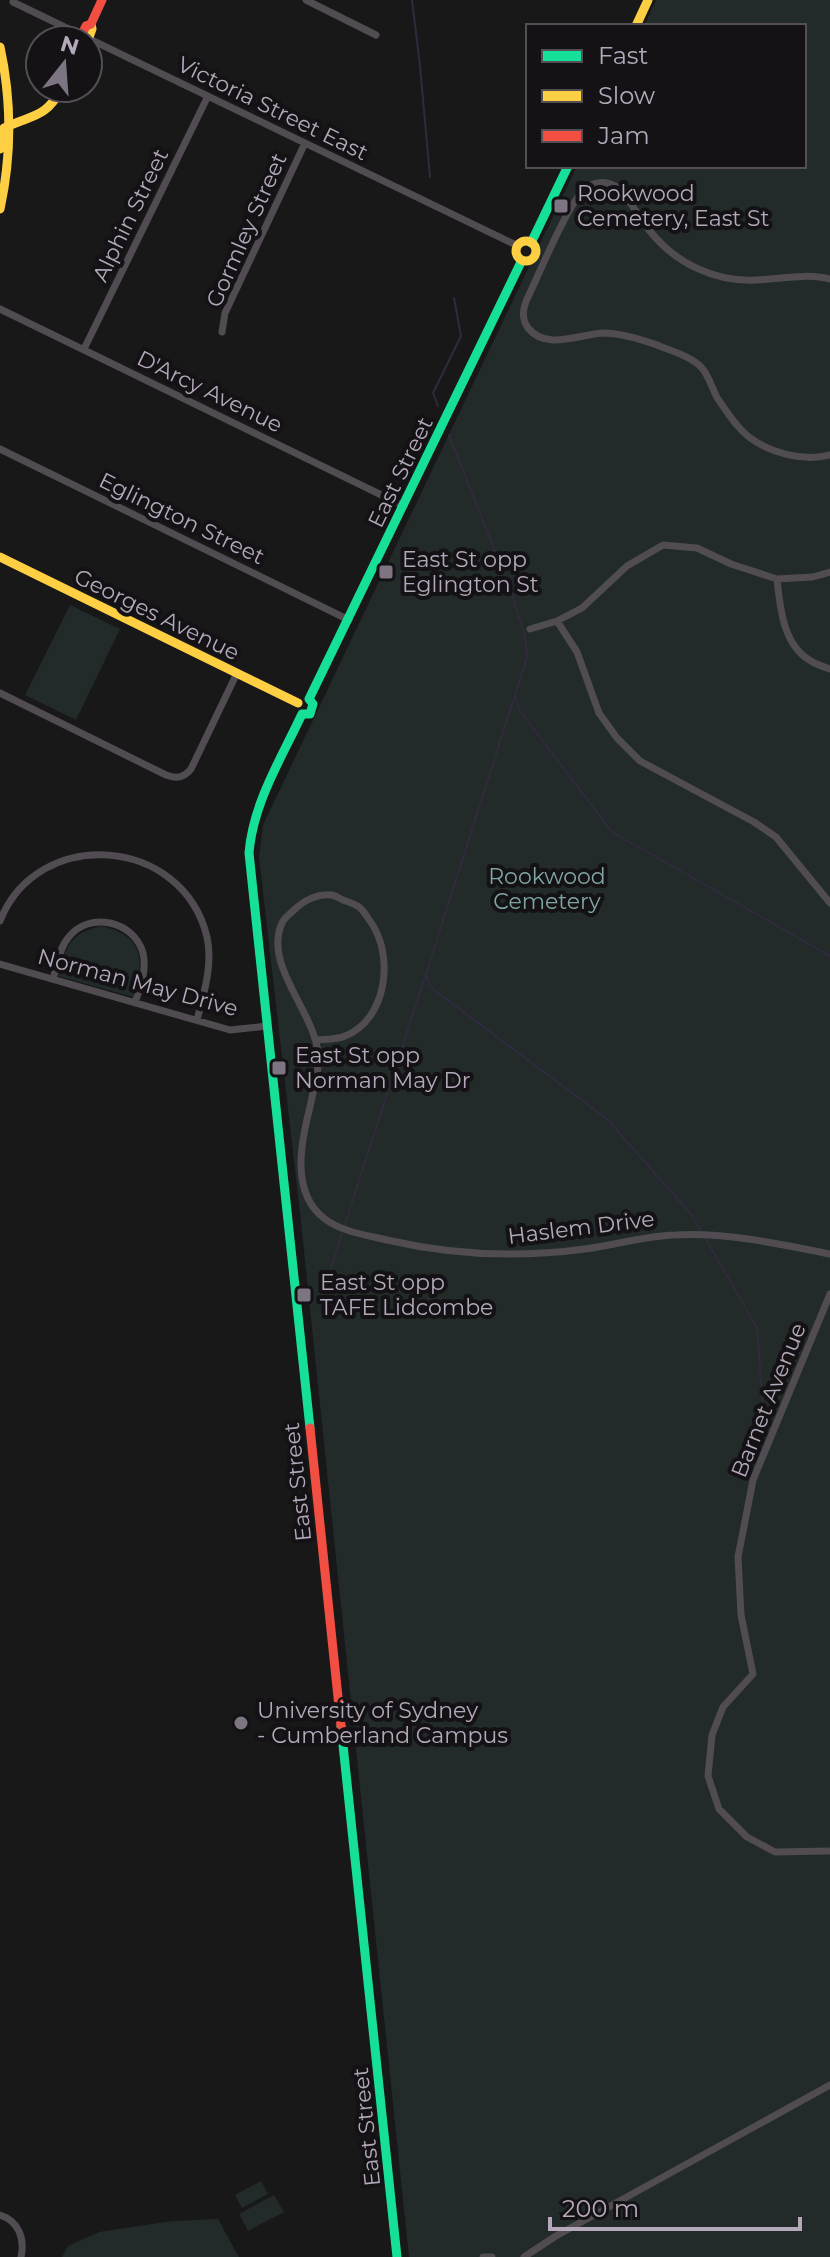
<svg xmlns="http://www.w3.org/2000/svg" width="830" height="2257" viewBox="0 0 830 2257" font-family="Montserrat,sans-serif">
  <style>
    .green { fill: #222a2a }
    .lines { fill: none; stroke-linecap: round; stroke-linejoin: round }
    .stream { stroke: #312a3c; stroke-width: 2 }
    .street { stroke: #504c52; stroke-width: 7 }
    .fast { stroke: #16e098; stroke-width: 9 }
    .slow { stroke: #ffcf43; stroke-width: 9 }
    .jam { stroke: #f24e42; stroke-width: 9 }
    .poi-dot { fill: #7d7682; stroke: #141215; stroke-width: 3 }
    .labels { text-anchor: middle; stroke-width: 8; stroke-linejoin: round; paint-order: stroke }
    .street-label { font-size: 22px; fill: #b3a9ba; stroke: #141215 }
    .poi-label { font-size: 22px; fill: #b3a9ba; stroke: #141215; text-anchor: start }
    .park-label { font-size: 22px; fill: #7ea6a5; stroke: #141215 }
  </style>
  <rect width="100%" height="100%" fill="#191819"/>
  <path class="green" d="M656 0H830V2257H409L300 1213 259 857 263 825 577 166H804V26H644Z
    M70 605 120 629 76 720 25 695Z
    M101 926C144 936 145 959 133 997L58 976C67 945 69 934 101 926Z
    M261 2181 268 2194 242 2208 235 2195Z
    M274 2195 284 2212 248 2231 239 2214Z
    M218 2219 239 2257H62L68 2246 99 2232 172 2221Z"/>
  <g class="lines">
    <path class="stream" d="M412 0 420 66 430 177
      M438 406 433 393 461 336 454 298
      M449 435 512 594 525 637 527 657 426 974 430 987 607 1119 690 1213 701 1231
      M515 696 520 711 612 832 830 956
      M344 1227 426 974
      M704 1236 757 1328 765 1433
      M321 1301 342 1233"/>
    <path class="street" d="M306 0 376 35
      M13 2 518 246
      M830 279C806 273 781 279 756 280 714 282 675 263 649 230 639 217 631 202 620 189 609 181 597 180 586 188 568 202 539 275 527 299 523 309 521 318 528 328 546 351 580 334 603 333 621 333 640 339 657 345 671 351 690 356 701 367 709 375 712 389 718 399 727 412 736 427 749 437 770 453 804 462 830 455
      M0 309 404 506
      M222 332 225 313 305 143
      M84 349 208 96
      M0 449 349 620
      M777 579C780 607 783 646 811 661 817 665 824 667 830 669
      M557 621 577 652 599 713 617 738 640 761 754 822 776 837 830 903
      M530 629 557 621 582 608 627 566 663 545 697 548 731 564 777 579 813 577 830 572
      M0 693 166 775C176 779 184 778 191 769L237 673
      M0 921C38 825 183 836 207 937 213 965 204 993 197 1020
      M0 964 230 1030 267 1026
      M53 979C57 966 59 949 68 938 89 910 134 921 143 953 147 971 140 987 135 1003
      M316 1040C325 1039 336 1040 345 1036 387 1020 395 955 370 921 367 917 364 911 359 907 355 904 348 902 343 900 339 898 336 896 332 895 318 893 303 901 294 910 290 914 284 918 282 923 263 965 314 1011 318 1053 320 1071 313 1090 310 1107 301 1142 290 1193 325 1219 342 1232 367 1235 387 1240 452 1255 519 1258 585 1249 615 1245 644 1236 675 1235 727 1232 779 1244 830 1254
      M830 1294 753 1480 738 1557 741 1615 753 1674 723 1707 712 1735 708 1776 719 1809 747 1837 775 1852 830 1851
      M0 2215C19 2221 25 2239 21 2257
      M483 2257H492
      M524 2257 556 2236 830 2085"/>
    <path class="fast" d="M531 243 568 166
      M309 699 522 260
      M302 714C281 759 253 803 249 853L310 1428
      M302 714H310L313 704 309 699
      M341 1726 397 2257"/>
    <path class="slow" d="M636 26 648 0
      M88 40 92 29 91 24
      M0 47C12 102 12 154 0 209
      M0 149 4 128C33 114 45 119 62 88
      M516 251a10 10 0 1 1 20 0a10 10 0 1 1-20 0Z
      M0 557 298 703"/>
    <path class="jam" d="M79 40 86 26 91 24 102 0
      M310 1428 341 1726"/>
  </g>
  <g class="poi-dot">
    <rect x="553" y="198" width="16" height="16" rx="4"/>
    <rect x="378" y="564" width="16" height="16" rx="4"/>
    <rect x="271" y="1060" width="16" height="16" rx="4"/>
    <rect x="296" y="1287" width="16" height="16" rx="4"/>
    <circle cx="241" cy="1723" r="8"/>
  </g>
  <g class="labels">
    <g class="street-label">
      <text transform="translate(273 108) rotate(26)" y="8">Victoria Street East</text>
      <text transform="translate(130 215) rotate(-64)" y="8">Alphin Street</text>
      <text transform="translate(246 230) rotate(-66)" y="8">Gormley Street</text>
      <text transform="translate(210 391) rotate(26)" y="8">D'Arcy Avenue</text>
      <text transform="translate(400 472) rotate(-64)" y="8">East Street</text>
      <text transform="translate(182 518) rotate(26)" y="8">Eglington Street</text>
      <text transform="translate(157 614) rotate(26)" y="8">Georges Avenue</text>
      <text transform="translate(138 982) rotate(15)" y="8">Norman May Drive</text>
      <text transform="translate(581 1227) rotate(-7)" y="8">Haslem Drive</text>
      <text transform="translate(768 1400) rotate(-68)" y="8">Barnet Avenue</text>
      <text transform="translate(297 1482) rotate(-96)" y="8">East Street</text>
      <text transform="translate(366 2127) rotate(-96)" y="8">East Street</text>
    </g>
    <g class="poi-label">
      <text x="577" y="201">Rookwood<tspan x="577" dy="25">Cemetery, East St</tspan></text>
      <text x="402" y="567">East St opp<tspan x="402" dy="25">Eglington St</tspan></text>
      <text x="295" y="1063">East St opp<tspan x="295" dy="25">Norman May Dr</tspan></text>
      <text x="320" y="1290">East St opp<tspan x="320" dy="25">TAFE Lidcombe</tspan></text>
      <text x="257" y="1718">University of Sydney<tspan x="257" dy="25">- Cumberland Campus</tspan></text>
    </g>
    <g class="park-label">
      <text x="547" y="884">Rookwood<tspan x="547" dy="25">Cemetery</tspan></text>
    </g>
  </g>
  <rect x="526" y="24" width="280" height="144" fill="#141215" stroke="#544e57" stroke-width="2"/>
  <rect x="542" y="50" width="40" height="12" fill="#16e098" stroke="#544e57" stroke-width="2"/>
  <text x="598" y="64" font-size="24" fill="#b3a9ba">Fast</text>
  <rect x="542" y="90" width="40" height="12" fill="#ffcf43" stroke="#544e57" stroke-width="2"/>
  <text x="598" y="104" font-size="24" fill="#b3a9ba">Slow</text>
  <rect x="542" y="130" width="40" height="12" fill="#f24e42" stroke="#544e57" stroke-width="2"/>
  <text x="598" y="144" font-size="24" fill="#b3a9ba">Jam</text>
  <g transform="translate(64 64) rotate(17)"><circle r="38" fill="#141215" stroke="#544e57" stroke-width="2"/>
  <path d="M0-6L14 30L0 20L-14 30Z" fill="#7d7682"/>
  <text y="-12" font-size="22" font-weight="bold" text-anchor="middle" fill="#b3a9ba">N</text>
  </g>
  <path d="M550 2217v12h250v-12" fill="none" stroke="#b3a9ba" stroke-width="4"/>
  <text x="562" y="2217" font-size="24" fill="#b3a9ba" stroke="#141215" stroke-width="6" paint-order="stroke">200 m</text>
</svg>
